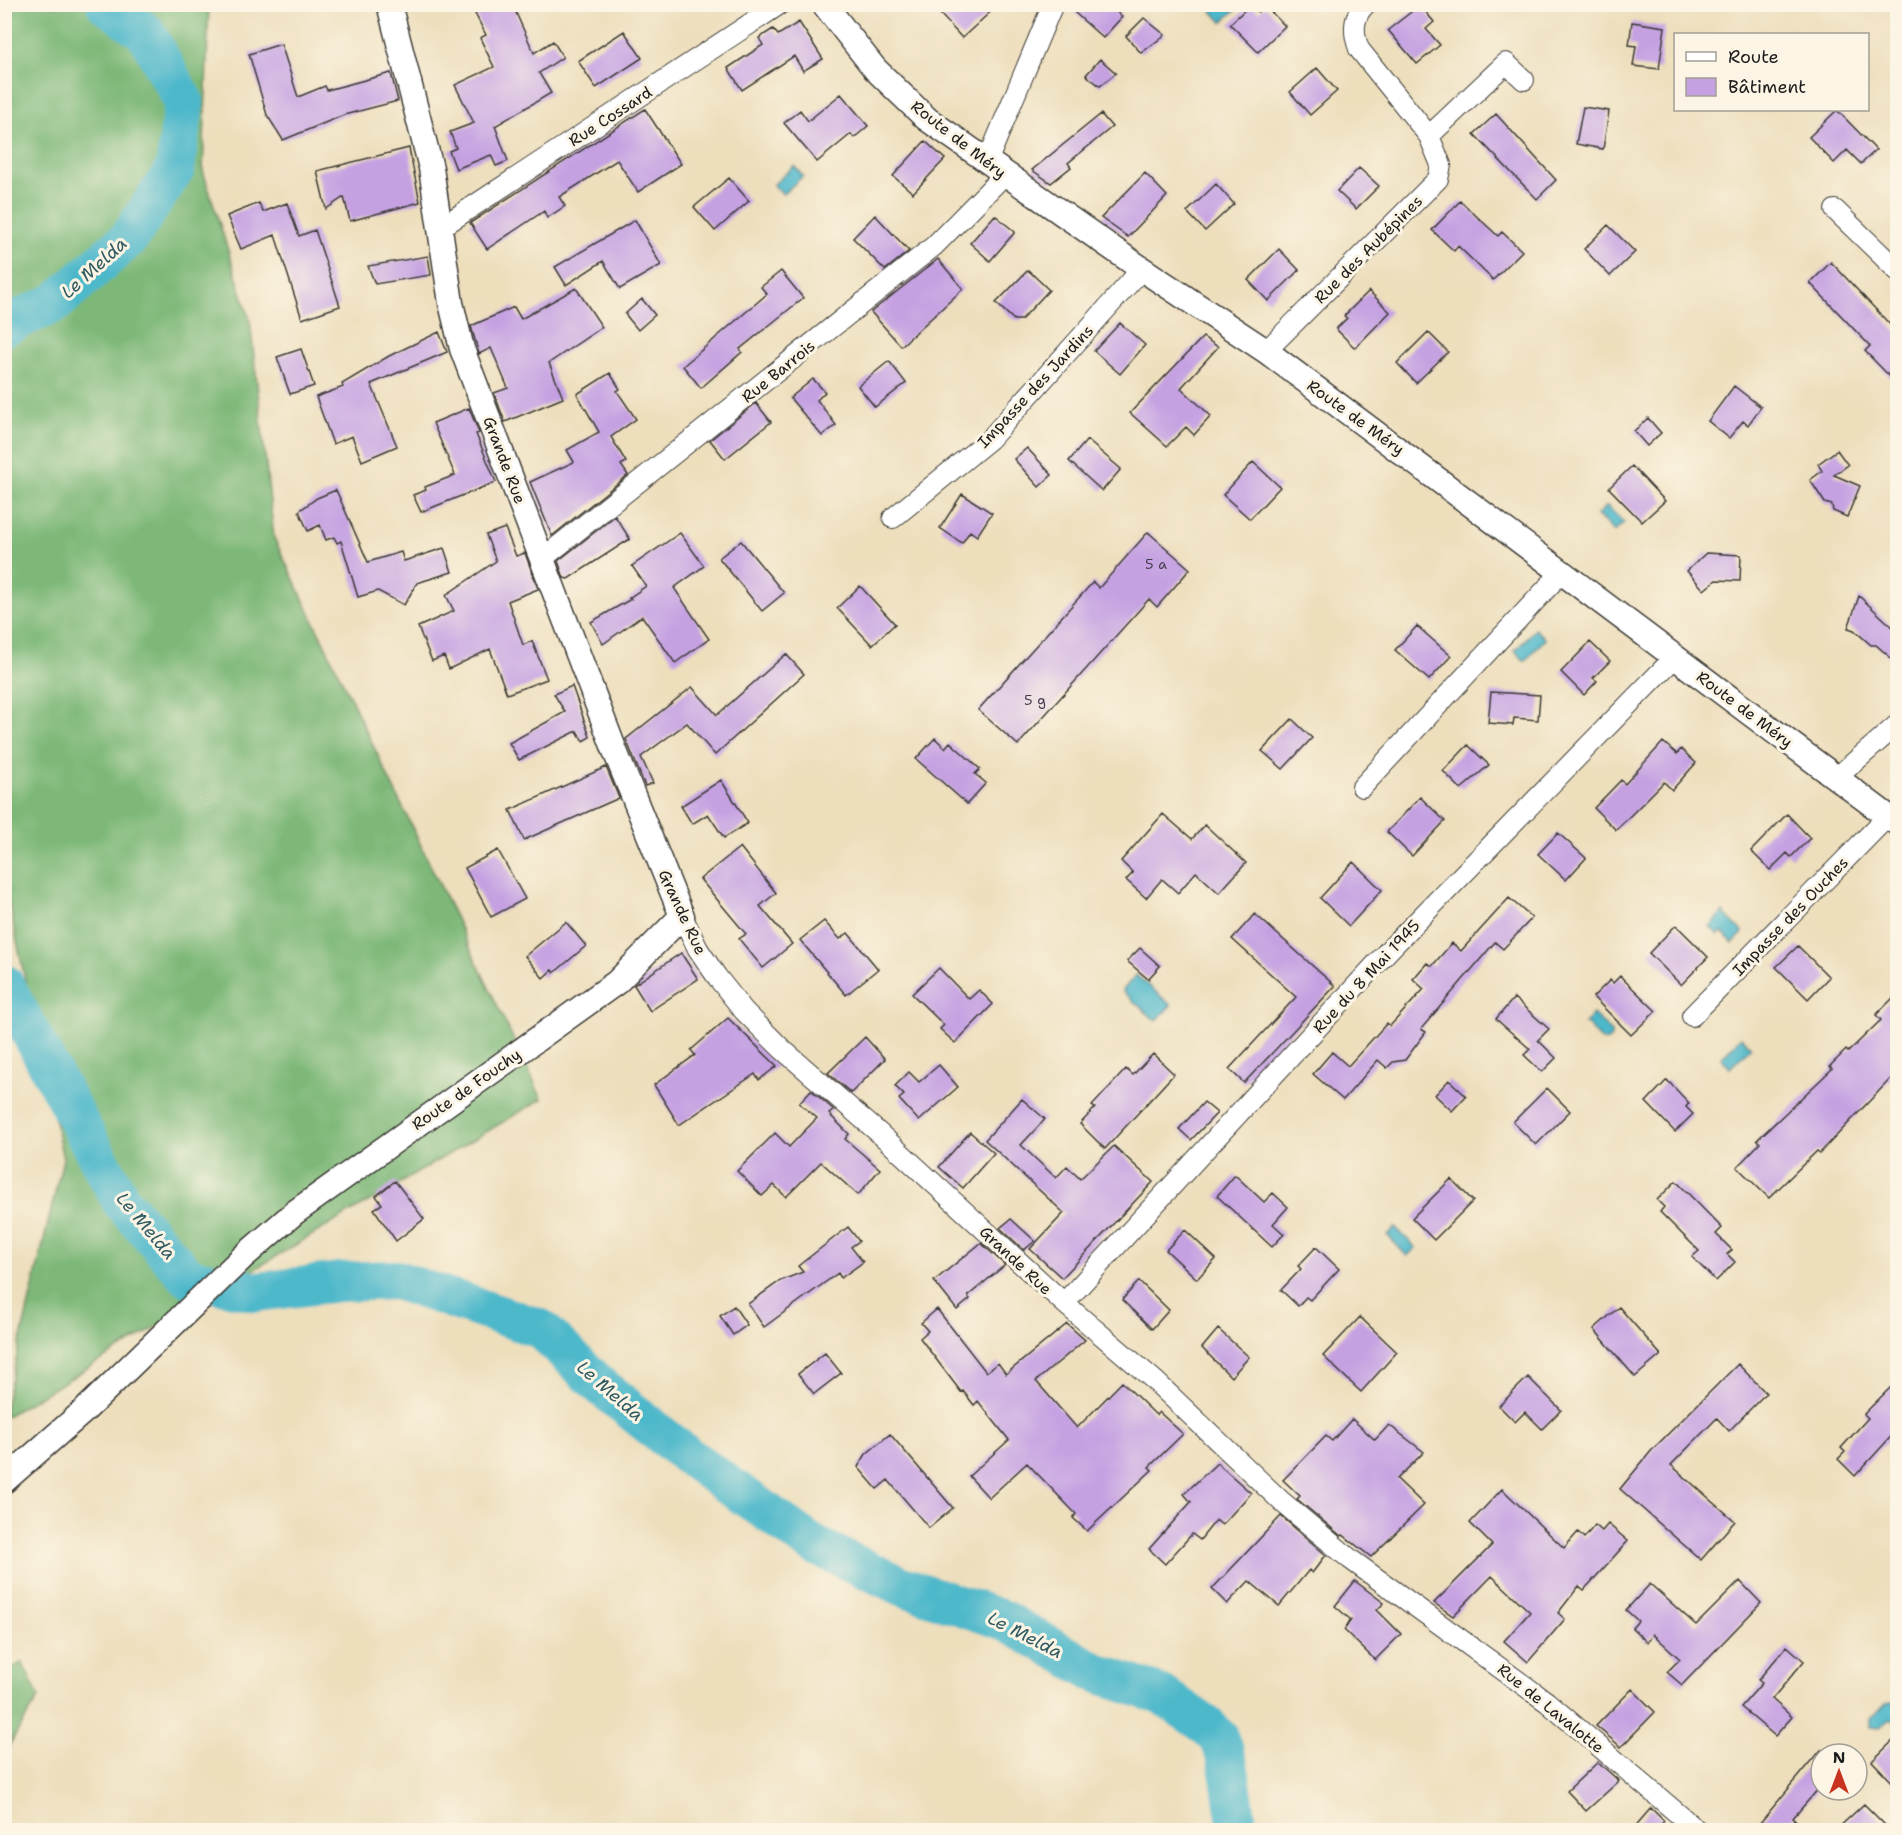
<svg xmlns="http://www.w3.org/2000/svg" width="1902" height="1835" viewBox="0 0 1902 1835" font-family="'Shantell Sans',sans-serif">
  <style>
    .forest { fill: #7db878; stroke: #4c6a4a; stroke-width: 1.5 }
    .water { fill: #4db8ca; stroke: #346a73; stroke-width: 1.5 }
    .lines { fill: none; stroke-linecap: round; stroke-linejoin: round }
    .river { stroke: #4db8ca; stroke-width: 40 }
    .building { fill: #c5a1e2 }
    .minor-casing { stroke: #3b3934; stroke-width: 22 }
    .tertiary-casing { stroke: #3b3934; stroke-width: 27 }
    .minor { stroke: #fff; stroke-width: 20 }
    .tertiary { stroke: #fff; stroke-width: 24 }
    .labels { text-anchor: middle; stroke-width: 6; stroke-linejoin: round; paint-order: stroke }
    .number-label { font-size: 14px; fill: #463d4e }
    .street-label { font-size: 16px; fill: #1c1c1c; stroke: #fcf5e5 }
    .water-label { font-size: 18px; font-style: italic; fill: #305a62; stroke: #fcf5e5 }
  </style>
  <rect width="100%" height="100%" fill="#fcf5e5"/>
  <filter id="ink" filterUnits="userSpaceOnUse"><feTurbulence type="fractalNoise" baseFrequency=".0167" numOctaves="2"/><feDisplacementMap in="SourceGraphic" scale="12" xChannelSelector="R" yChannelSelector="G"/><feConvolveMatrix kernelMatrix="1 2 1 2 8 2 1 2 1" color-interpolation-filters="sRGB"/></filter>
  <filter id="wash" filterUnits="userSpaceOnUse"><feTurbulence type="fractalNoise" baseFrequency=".008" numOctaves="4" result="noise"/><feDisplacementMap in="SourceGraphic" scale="24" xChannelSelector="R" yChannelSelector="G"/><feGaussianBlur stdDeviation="1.35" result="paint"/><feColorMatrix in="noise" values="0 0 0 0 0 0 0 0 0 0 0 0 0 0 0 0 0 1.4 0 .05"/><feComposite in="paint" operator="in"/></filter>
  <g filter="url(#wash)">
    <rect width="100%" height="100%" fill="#eddebc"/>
    <path class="forest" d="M4 5H209L203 171 250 320 274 538 542 1099 5 1417V1406L63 1159 4 880Z
      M22 1662 39 1697 5 1752V1674Z"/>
    <path class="water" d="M1216 5V4L1241 5 1222 22 1211 10Z
      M794 166 803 176 783 194 773 185Z
      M1607 506 1624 523 1614 532 1597 515Z
      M1535 629 1545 639 1525 661 1515 651Z
      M1723 912 1743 933 1733 943 1722 932 1718 935 1710 927Z
      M1136 975 1171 1005 1156 1021 1122 991Z
      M1593 1014 1611 1032V1037L1606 1041 1601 1040 1587 1024H1584Z
      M1741 1037 1751 1047 1730 1068 1721 1058Z
      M1395 1227 1416 1248 1407 1256 1387 1235Z
      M1892 1702 1897 1704V1722L1890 1719 1880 1728 1871 1727V1719L1886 1703Z"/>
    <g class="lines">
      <path class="river" d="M4 326 55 303 129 238 175 169 184 102 146 33 106 4
        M4 984 122 1202 188 1277 257 1292 339 1282 396 1280 541 1329 603 1388 689 1457 812 1544 902 1586 1003 1620 1099 1674 1162 1695 1206 1725 1220 1739 1228 1764 1238 1830"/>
    </g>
    <g id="blocks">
      <path class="building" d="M470 4H512L534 53 553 41 563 57 539 73 551 93 495 126 508 161 496 166 491 155 456 169 449 151 456 148 450 132 474 123 455 85 494 67 480 38 486 35Z
        M931 4H999L962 38Z
        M1065 4H1108L1122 17 1103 38Z
        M1251 4 1258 12 1265 6 1285 26 1258 52 1230 24Z
        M1420 5 1434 22 1426 29 1440 45 1417 64 1388 30Z
        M1144 18 1165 35 1141 53 1126 36Z
        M799 22 823 59 803 71 794 56 742 90 728 68 763 45 759 38 773 29 778 35Z
        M1632 22 1665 27 1659 69 1633 66 1636 46 1629 45Z
        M624 31 642 58 596 88 578 61Z
        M281 44 298 97 325 86 327 90 391 73 398 101 344 115 283 140 267 115 249 54Z
        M1100 59 1116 73 1100 86 1086 75Z
        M1317 68 1337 91 1310 115 1290 92Z
        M841 94 868 126 854 138 851 134 817 162 784 123 800 110 808 121Z
        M1583 107 1609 111 1603 149 1576 144Z
        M645 109 681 164 638 192 617 160 559 197 565 206 547 218 544 211 487 249 470 223Z
        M1837 110 1876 150 1861 164 1847 150 1834 163 1809 137Z
        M1101 114 1112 127 1068 163 1071 167 1051 183 1032 170Z
        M1496 114 1556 180 1537 199 1474 134Z
        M925 141 945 159 913 193 893 176Z
        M409 148 420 202 350 221 344 197 326 209 317 171Z
        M1359 168 1379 186 1356 209 1337 191Z
        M1145 173 1167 196 1128 237 1101 218Z
        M729 178 749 201 715 231 694 207Z
        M1216 184 1234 204 1205 231 1187 212Z
        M1460 201 1498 236 1502 232 1522 251 1493 280 1458 246 1454 251 1432 230Z
        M259 203 263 212 287 203 299 236 315 230 340 306 302 319 275 235 241 249 227 216Z
        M875 215 909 251 885 270 853 238Z
        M995 215 1015 232 990 261 970 243Z
        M635 220 661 265 620 289 603 261 566 285 555 267Z
        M1608 225 1635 252 1610 276 1584 249Z
        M1279 249 1299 270 1268 301 1248 280Z
        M428 256 431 275 375 284 368 266Z
        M938 259 963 289 901 346 871 312Z
        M1831 262 1898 333V385L1865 351 1870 346 1810 283Z
        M1028 270 1049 290 1021 320H1014L996 303Z
        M781 271 803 298 740 349 742 352 701 388 683 366 767 294 761 287Z
        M576 288 602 327 549 363 563 398 505 422 494 393 508 388 491 348 479 354 471 326 514 307 521 319Z
        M1369 291 1390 312 1355 348 1336 329 1347 318 1344 316Z
        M642 299 655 315 638 330 625 314Z
        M1120 323 1145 345 1120 374 1094 351Z
        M439 332 447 352 371 384 397 446 362 461 352 436 333 444 316 397 343 387 342 384 389 356Z
        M1428 332 1448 352 1416 383 1397 363Z
        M1203 337 1218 347 1181 388 1211 416 1194 435 1186 427 1167 446 1130 413Z
        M301 349 314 386 290 394 277 357Z
        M889 361 906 383 875 407 858 386Z
        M610 373 620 389 617 391 636 419 611 437 626 462 621 465 628 475 552 536 530 482 574 462 567 450 599 432 577 394Z
        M813 379 825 392 817 400 836 425 822 436 790 398Z
        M1734 386 1761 407 1748 425 1743 421 1729 438 1708 421Z
        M756 403 771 422 725 459 710 440Z
        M469 408 479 433 476 434 496 482 421 512 413 495 426 490 425 487 455 475 433 423Z
        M1648 418 1661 433 1647 446 1634 431Z
        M1087 440 1121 469 1102 491 1069 461Z
        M1027 448 1052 475 1039 487 1014 459Z
        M1837 450 1848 465 1834 475 1860 486 1847 517 1833 511 1832 505 1825 503 1810 480 1822 471 1818 464Z
        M1253 462 1280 487 1250 519 1223 495Z
        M1632 466 1665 501 1642 522 1609 488Z
        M336 490 368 562 401 552 404 561 444 548 452 572 417 583 404 605 378 591 358 597 341 541 337 543 334 537 326 540 320 525 308 531 299 511 317 498Z
        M962 494 992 513 977 536 970 531 962 543 940 528Z
        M615 516 630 539 568 579 564 578 558 561Z
        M505 528 516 556 525 553 538 589 508 601 523 645 532 641 547 679 507 694 490 649 449 669 444 656 432 661 418 627 454 611 446 595 496 561 486 535Z
        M1148 532 1190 569 1157 607 1149 599 1018 745 978 710 1093 582 1099 588Z
        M680 533 704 566 674 588 709 639 675 663 642 616 603 644 591 622 631 599 629 598 646 586 632 566Z
        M741 541 784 593 762 611 719 558Z
        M1706 553 1741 555 1740 581 1716 580 1704 590 1687 571Z
        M860 586 895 624 872 645 837 608Z
        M1859 596 1898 632V664L1876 645H1871L1854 630 1848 628Z
        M1417 626 1451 656 1429 680 1395 650Z
        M1590 642 1610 661 1593 678 1597 681 1584 695 1561 672Z
        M786 654 804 674 715 755 687 723 641 757 653 783 645 786 626 739 692 687 717 715Z
        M572 686 590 737 583 741 577 731 519 760 509 743 565 712 554 694Z
        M1491 692 1540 695 1538 720 1514 718 1513 725 1488 723Z
        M1292 719 1312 738 1283 769 1262 751Z
        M935 738 945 748 950 742 980 769 975 774 986 783 967 804 916 759Z
        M1663 742 1677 754 1681 749 1696 763 1672 790 1664 782 1616 830 1594 808 1621 780 1625 784Z
        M1468 745 1489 765 1461 789 1443 771Z
        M606 767 619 798 524 840 510 810Z
        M721 780 748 823 724 838 708 814 692 824 681 806Z
        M1420 797 1445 821 1412 856 1387 832Z
        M1163 814 1192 839 1205 825 1246 863 1219 893 1196 872 1178 893 1162 879 1146 898 1126 880 1133 873 1121 861Z
        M1787 814 1810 838 1791 857 1787 853 1770 870 1751 851Z
        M1558 833 1586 858 1566 880 1538 854Z
        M740 847 776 893 760 906 792 944 763 968 739 939 746 934 700 879Z
        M498 850 525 899 491 917 465 868Z
        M1353 862 1382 890 1349 926 1320 898Z
        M1509 898 1532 918 1503 949 1495 942 1421 1029 1426 1032 1405 1060 1393 1062 1387 1068 1378 1060 1343 1100 1313 1074 1332 1052 1348 1066 1387 1023 1390 1026 1424 989 1413 979 1427 963 1432 966 1452 943 1461 951Z
        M1255 914 1335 986 1244 1083 1229 1069 1296 997 1232 939Z
        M824 921 840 939 848 933 878 969 846 995 800 940Z
        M566 922 586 946 554 973 552 970 543 978 525 956Z
        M1676 925 1708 957 1681 985 1649 953Z
        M1798 946 1829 977 1808 999 1776 967Z
        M1140 948 1160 966 1148 979 1127 961Z
        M681 953 698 979 650 1011 634 985Z
        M939 968 969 999 979 990 993 1004 955 1043 940 1029 944 1025 912 994Z
        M1620 976 1656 1011 1631 1035 1593 997 1610 980 1613 983Z
        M1898 993V1071L1820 1153 1817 1151 1769 1198 1737 1167 1760 1143 1757 1140 1832 1069 1830 1066 1846 1050 1848 1052 1881 1020 1876 1015Z
        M1514 998 1549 1029 1538 1040 1556 1058 1542 1072 1524 1055 1530 1049 1496 1019Z
        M728 1018 777 1066 759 1080 755 1074 679 1125 654 1085 695 1055 691 1050Z
        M865 1037 885 1059 851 1093 828 1073Z
        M1153 1054 1174 1074 1105 1149 1080 1124 1095 1108 1092 1106 1126 1069 1133 1075Z
        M939 1065 958 1087 919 1121 899 1099 904 1095 895 1086 909 1072 919 1082Z
        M1449 1080 1466 1096 1452 1111 1435 1095Z
        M1667 1080 1689 1103 1686 1107 1693 1114 1675 1132 1646 1102Z
        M1547 1088 1570 1111 1536 1145 1513 1122Z
        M811 1090 834 1110 829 1114 849 1134 845 1139 880 1169 858 1195 821 1162 786 1197 774 1185 762 1196 737 1171 775 1133 789 1147 817 1118 799 1103Z
        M1022 1099 1045 1119 1021 1145 1056 1178 1067 1166 1080 1179 1114 1146 1153 1182 1062 1278 1030 1249 1064 1213 985 1140Z
        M1204 1102 1217 1113 1191 1140 1179 1129Z
        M970 1132 994 1153 963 1188 939 1167Z
        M1235 1175 1264 1202 1273 1193 1288 1207 1273 1224 1284 1234 1272 1247 1217 1196Z
        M1451 1179 1473 1201 1434 1240 1412 1218Z
        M395 1181 424 1219 396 1241 374 1209 382 1204 376 1196Z
        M1676 1181 1722 1228 1716 1234 1732 1250 1727 1254 1735 1262 1716 1281 1692 1257 1699 1251 1660 1212 1664 1207 1657 1200Z
        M1011 1219 1035 1241 1024 1250 1000 1228Z
        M848 1227 859 1241 851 1247 863 1262 841 1278 838 1273 764 1327 748 1304 780 1281 803 1272 798 1266Z
        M1185 1230 1216 1259 1197 1279 1166 1250Z
        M981 1243 1005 1265 968 1296 970 1299 957 1310 934 1281Z
        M1316 1247 1339 1269 1310 1300 1306 1297 1298 1306 1281 1290 1301 1269 1298 1266Z
        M1139 1281 1169 1310 1152 1329 1122 1300Z
        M734 1306 747 1325 733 1335 720 1316Z
        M1619 1307 1661 1355 1635 1377 1594 1329Z
        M937 1309 986 1372 998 1363 1006 1374 1067 1324 1085 1340 1036 1381 1077 1428 1122 1382 1156 1415 1159 1412 1183 1434 1149 1467 1152 1470 1087 1531 1073 1518 1076 1514 1027 1463 989 1498 969 1476 1009 1440 978 1401 974 1405 963 1391 961 1392 920 1338 928 1331 921 1323Z
        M1360 1317 1397 1352 1361 1392 1323 1356Z
        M1218 1329 1249 1357 1231 1377 1202 1348Z
        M825 1353 841 1373 814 1394 798 1374Z
        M1738 1364 1766 1393 1729 1431 1717 1418 1671 1465 1735 1521 1701 1560 1620 1489 1652 1450Z
        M1528 1377 1561 1410 1542 1429 1525 1412 1515 1422 1499 1406Z
        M1898 1380V1429L1855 1476 1838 1459 1845 1452 1841 1448 1868 1418 1864 1414Z
        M1352 1419 1375 1440 1389 1425 1424 1452 1397 1479 1424 1505 1371 1557 1343 1535 1341 1536 1297 1499 1300 1496 1283 1480 1326 1436 1332 1441Z
        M890 1434 953 1508 929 1528 888 1480 877 1489 858 1467 866 1454Z
        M1217 1463 1251 1493 1222 1525 1216 1520 1200 1540 1192 1534 1165 1564 1149 1549 1191 1502 1184 1494Z
        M1502 1489 1564 1548 1578 1532 1584 1538 1595 1525 1602 1531 1608 1524 1628 1541 1584 1590 1579 1586 1558 1613 1565 1619 1528 1662 1504 1641 1530 1612 1492 1576 1453 1616 1434 1603 1492 1545 1470 1523Z
        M1281 1516 1326 1555 1312 1573 1309 1570 1279 1606 1249 1581 1227 1604 1212 1589Z
        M1355 1581 1384 1603 1377 1610 1401 1634 1375 1660 1344 1630 1351 1620 1335 1606Z
        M1740 1581 1761 1603 1682 1685 1667 1672 1680 1659 1653 1634 1647 1642 1632 1628 1638 1621 1626 1610 1650 1584 1696 1625Z
        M1787 1646 1804 1661 1772 1699 1792 1717 1775 1736 1741 1707 1762 1683 1758 1680Z
        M1632 1689 1655 1712 1621 1747 1596 1726Z
        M1898 1736V1788L1872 1761Z
        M1821 1750V1786L1793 1818 1806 1830H1754Z
        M1598 1762 1619 1781 1586 1811 1567 1791Z
        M1864 1804 1890 1830H1836Z
        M1651 1808 1664 1821 1657 1830H1632Z"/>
    </g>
  </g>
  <g filter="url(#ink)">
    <use href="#blocks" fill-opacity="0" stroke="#3b3934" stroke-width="1.5"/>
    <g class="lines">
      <defs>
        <path id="minor" d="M1429 136 1506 63 1524 80
          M987 162 1053 4
          M1835 210 1898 271
          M440 228 780 4
          M1266 351 1438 179 1441 165 1429 136 1359 49C1353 33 1352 17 1366 4
          M893 518 990 439 1142 269
          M542 559 934 246 1005 174
          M1836 778 1898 724
          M1362 787 1562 572
          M682 916 698 949 717 977 744 1011 782 1049 879 1133 1064 1303 1154 1380 1281 1501 1350 1559 1547 1702 1697 1830
          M1692 1016 1887 817
          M1064 1303 1389 950 1675 657"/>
        <path id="tertiary" d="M824 4 875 69 927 119 1142 269 1266 351 1898 824
          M4 1481 85 1410 243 1257 294 1213 617 982 682 916 615 751 462 349 451 303 431 168 389 4"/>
      </defs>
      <use href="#minor" class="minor-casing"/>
      <use href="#tertiary" class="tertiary-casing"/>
      <use href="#minor" class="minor"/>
      <use href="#tertiary" class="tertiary"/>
    </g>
  </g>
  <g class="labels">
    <g class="number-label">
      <text x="1156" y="569">5 a</text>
      <text x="1035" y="705">5 g</text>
    </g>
    <g class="street-label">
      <text transform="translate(610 116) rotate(-33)" y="6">Rue Cossard</text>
      <text transform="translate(959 139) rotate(38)" y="6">Route de Méry</text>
      <text transform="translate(1368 249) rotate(-45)" y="6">Rue des Aubépines</text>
      <text transform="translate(778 371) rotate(-39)" y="6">Rue Barrois</text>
      <text transform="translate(1035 386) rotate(-47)" y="6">Impasse des Jardins</text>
      <text transform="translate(1356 417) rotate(36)" y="6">Route de Méry</text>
      <text transform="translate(505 460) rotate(69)" y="6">Grande Rue</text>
      <text transform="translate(1745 709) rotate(37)" y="6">Route de Méry</text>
      <text transform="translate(683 912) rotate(65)" y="6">Grande Rue</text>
      <text transform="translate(1790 916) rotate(-46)" y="6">Impasse des Ouches</text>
      <text transform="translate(1366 976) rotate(-47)" y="6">Rue du 8 Mai 1945</text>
      <text transform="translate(466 1089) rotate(-35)" y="6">Route de Fouchy</text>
      <text transform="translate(1016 1260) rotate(43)" y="6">Grande Rue</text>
      <text transform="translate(1551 1708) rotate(39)" y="6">Rue de Lavalotte</text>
    </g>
    <g class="water-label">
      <text transform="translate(94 268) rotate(-42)" y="6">Le Melda</text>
      <text transform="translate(146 1226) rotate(50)" y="6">Le Melda</text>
      <text transform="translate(610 1391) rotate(41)" y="6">Le Melda</text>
      <text transform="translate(1025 1635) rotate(27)" y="6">Le Melda</text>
    </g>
  </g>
  <rect width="1902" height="1835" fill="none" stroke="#fcf5e5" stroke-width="24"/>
  <rect x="1674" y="33" width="195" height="78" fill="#fcf5e5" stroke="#a29e95" stroke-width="1.5"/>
  <rect x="1686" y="52" width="30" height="9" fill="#ffffff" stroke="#a29e95" stroke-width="1.5"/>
  <text x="1728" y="63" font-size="18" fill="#1c1c1c">Route</text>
  <rect x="1686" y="78" width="30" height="18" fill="#c5a1e2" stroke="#a29e95" stroke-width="1.5"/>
  <text x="1728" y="93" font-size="18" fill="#1c1c1c">Bâtiment</text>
  <g transform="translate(1839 1772)"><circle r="28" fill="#fcf5e5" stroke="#a29e95" stroke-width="1.5"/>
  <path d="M0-4.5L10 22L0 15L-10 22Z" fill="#c8321e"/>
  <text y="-9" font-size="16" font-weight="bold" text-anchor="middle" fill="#1c1c1c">N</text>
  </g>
</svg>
